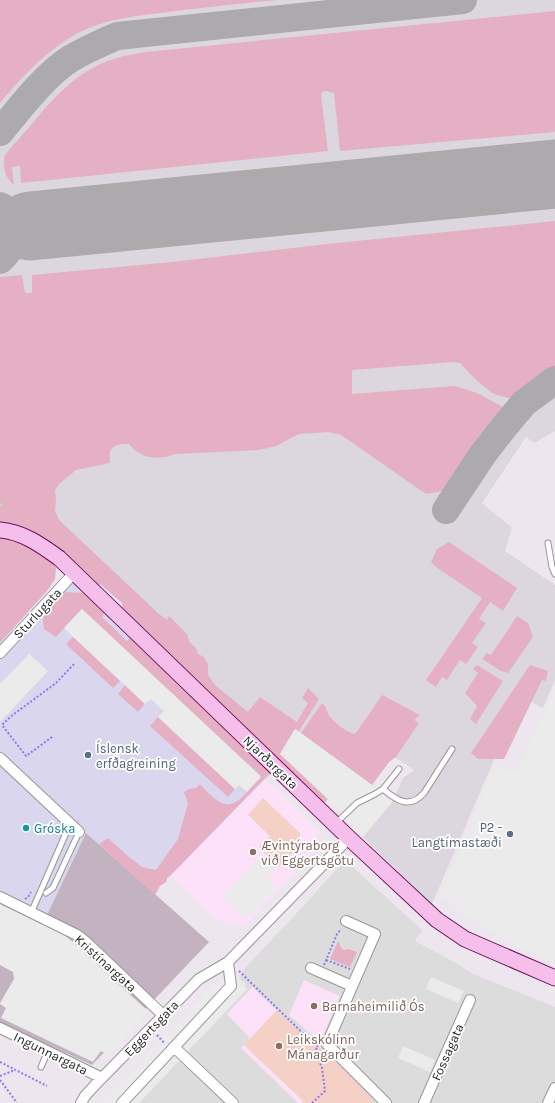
<svg xmlns="http://www.w3.org/2000/svg" width="555" height="1103" viewBox="0 0 555 1103" font-family="Karla,sans-serif">
  <style>
    .residential { fill: #dcdcdd }
    .commercial { fill: #dad6ee }
    .education { fill: #fce1f9 }
    .airport { fill: #dcd7de }
    .construction { fill: #c3b2c0 }
    .grass { fill: #e5b0c3 }
    .park { fill: #f5d0c6 }
    .parking { fill: #ebebeb }
    .lines { fill: none; stroke-linecap: round; stroke-linejoin: round }
    .stream { stroke: #c8d9aa; stroke-width: 3 }
    .taxiway { stroke: #adaaae; stroke-width: 28 }
    .runway { stroke: #adaaae; stroke-width: 69 }
    .lane-casing { stroke: #969696; stroke-width: 7 }
    .street-casing { stroke: #969696; stroke-width: 12 }
    .secondary-casing { stroke: #6e0e57; stroke-width: 17 }
    .path { stroke: #9377ef; stroke-width: 2; stroke-dasharray: 2 2; stroke-linecap: butt }
    .lane { stroke: #fff; stroke-width: 5 }
    .street { stroke: #fff; stroke-width: 10 }
    .secondary { stroke: #f5beeb; stroke-width: 15 }
    .service-dot { fill: #5c6f8a; stroke: #fff; stroke-width: 1.5 }
    .culture-dot { fill: #0f9aa8; stroke: #fff; stroke-width: 1.5 }
    .education-dot { fill: #8d6e63; stroke: #fff; stroke-width: 1.5 }
    .labels { text-anchor: middle; stroke-width: 3.5; stroke-linejoin: round; paint-order: stroke }
    .street-label { font-size: 13px; fill: #1f1f1f; stroke: #fff }
    .service-label { font-size: 13px; fill: #4e5e75; stroke: #fff; text-anchor: start }
    .culture-label { font-size: 13px; fill: #0d838f; stroke: #fff; text-anchor: start }
    .education-label { font-size: 13px; fill: #785e54; stroke: #fff; text-anchor: start }
  </style>
  <rect width="100%" height="100%" fill="#ede6ef"/>
  <path class="residential" d="M345 860 422 930 415 941 456 963 473 974 555 1007V1103H134L246 984 239 978 245 968 296 914Z"/>
  <path class="commercial" d="M74 577 275 770 171 875 167 878 166 882 160 886 155 895 86 833 46 917 0 893V657Z"/>
  <path class="education" d="M265 779 317 830 318 848 279 888 244 927 219 921 171 875Z
    M304 980 340 996 320 1042 289 1015Z
    M252 987 314 1046 302 1103H298L241 1048 250 1038 227 1014Z"/>
  <path class="airport" d="M0 0H555V431L534 443 526 437 482 503 512 528 505 551 555 585V680L543 708 521 697 432 904 363 837 392 802 403 778 414 770 395 757 389 762 372 785 301 733 280 754 59 539 0 516Z"/>
  <path class="construction" d="M86 833 209 942 92 1065 0 1023V893L46 917Z"/>
  <path class="grass" d="M0 0H278C244 3 210 7 176 11 138 16 100 18 68 39 41 56 20 79 0 103Z
    M555 11V132L340 151 334 93 326 91 322 92 321 95 328 151 21 183 20 166 12 167 14 185C5 178 2 166 5 155 13 144 23 135 31 125 69 79 93 57 155 51Z
    M555 221V368L534 382 516 396 509 398 497 395 492 393 474 378 460 363 454 362 352 370V394L455 386 477 393 503 407 448 490 426 494 341 435 329 432 299 434 276 446 259 450 176 454C159 460 141 460 129 444 113 443 108 448 110 463L76 470 59 484 55 490 56 500 55 511 59 520 159 614 167 620 169 616 187 634 190 643 196 648 198 654 204 657 208 664V675L215 685 248 712 260 697 297 722 308 703 302 698 308 688 319 699 299 731 295 729 280 754 328 799 323 804 143 630 121 607 123 604 100 584 98 587C80 569 62 547 39 536 27 530 13 527 0 523V277L22 275 25 293H32V275L172 262 327 244Z
    M0 537 27 545 52 560 56 568 55 579 47 591 0 643Z
    M449 542 517 588 503 611 490 602 479 619 486 623 472 643 478 647 466 664 460 660 447 680 442 677 436 687 426 680 482 598 436 567 431 562 437 549Z
    M66 592 84 593 106 612 102 617 127 641 132 636 273 770 171 875 167 878 166 882 160 886 155 895 99 844 108 838 129 857 142 867 156 870 178 839 188 803 184 792 189 789 196 788 200 784C230 819 236 804 261 776L82 609 56 637 44 629C40 610 51 600 66 592Z
    M517 616 528 623 533 637 508 673 501 671 482 659 487 653 491 655Z
    M73 637 120 681 113 688 66 644Z
    M477 665 503 681 476 724 470 719 477 706 465 693 478 673 473 669Z
    M530 665 548 671 546 681 542 680 504 759H478L471 753Z
    M125 685 145 704 138 712 118 694Z
    M382 695 420 715 414 720 419 723 396 757 389 762 372 785 301 733 322 703C326 706 326 709 328 714 333 722 345 731 354 734L358 730Z
    M158 717 235 789 228 797 150 726Z
    M338 941 342 949 344 950 348 949 357 952 350 967 330 959Z"/>
  <path class="park" d="M263 798 300 833 299 846 278 867 259 847 270 836 248 815Z
    M277 1010 314 1046 315 1043 323 1049 376 1100 369 1103H302L303 1101 244 1045Z"/>
  <path class="parking" d="M82 609 261 777 247 792 239 785 235 789 158 717 164 711 151 699 145 704 64 628Z
    M29 654 48 671 0 722V684Z
    M555 690V963L516 945 465 915 440 895 495 764 517 774Z
    M295 729 372 785 392 802 363 837 328 799 280 754Z
    M262 855 277 869 267 879 277 888 246 920 222 897Z
    M0 904 63 934 73 942 149 1012 108 1055 101 1051 93 1062 1 1018 6 1008 0 1004V1003L14 979 13 972 0 965Z
    M234 976 247 989 139 1103H100L221 979Z
    M431 977 464 991 458 1003 426 989Z
    M403 1046 435 1060 430 1072 398 1058Z"/>
  <g class="lines">
    <path class="stream" d="M0 504 1 505"/>
    <path class="taxiway" d="M0 132C19 109 45 75 70 59 85 50 101 43 117 36L463 0
      M0 206C21 219 33 222 57 223
      M0 260C5 256 8 250 13 246 25 235 42 229 57 223
      M446 510 483 454 504 427 524 403 555 380"/>
    <path class="runway" d="M30 226 555 174"/>
    <defs>
      <path id="lane" d="M548 543 552 567 555 574
        M383 789C397 801 410 809 424 793L452 749
        M336 823 357 803 375 794 383 789 399 769
        M46 893 53 888 79 832
        M31 913 70 824
        M41 1067 48 1051"/>
      <path id="street" d="M0 653 74 573
        M0 758 79 832
        M0 897 77 935 86 942 163 1015
        M346 921 375 934 327 1044 386 1103
        M311 968 352 986
        M0 1028 102 1078
        M174 1047 233 1103
        M81 1103 85 1096 95 1085 199 979 228 962 349 838
        M122 1103 231 986 228 962
        M424 1103 470 1000
        M548 1103 555 1088"/>
      <path id="secondary" d="M0 530C23 532 41 545 59 558L349 838 437 920 465 939 555 978"/>
    </defs>
    <use href="#lane" class="lane-casing"/>
    <use href="#street" class="street-casing"/>
    <use href="#secondary" class="secondary-casing"/>
    <path class="path" d="M52 737 26 756 2 725 10 717 56 683 75 663
      M25 899 28 897 31 892
      M326 960 350 969
      M324 965 337 934 341 929
      M239 971 316 1046H318
      M157 1035 165 1044
      M0 1062 47 1086
      M0 1076 15 1070
      M0 1080 17 1103
      M312 1103 325 1091 322 1068 317 1055 316 1046"/>
    <use href="#lane" class="lane"/>
    <use href="#street" class="street"/>
    <use href="#secondary" class="secondary"/>
  </g>
  <g class="service-dot">
    <circle cx="88" cy="755" r="4"/>
    <circle cx="510" cy="834" r="4"/>
  </g>
  <circle class="culture-dot" cx="26" cy="828" r="4"/>
  <g class="education-dot">
    <circle cx="253" cy="852" r="4"/>
    <circle cx="314" cy="1006" r="4"/>
    <circle cx="279" cy="1046" r="4"/>
  </g>
  <g class="labels">
    <g class="street-label">
      <text transform="translate(37 613) rotate(-47)" y="5">Sturlugata</text>
      <text transform="translate(271 762) rotate(44)" y="5">Njarðargata</text>
      <text transform="translate(106 963) rotate(42)" y="5">Kristínargata</text>
      <text transform="translate(151 1028) rotate(-46)" y="5">Eggertsgata</text>
      <text transform="translate(447 1052) rotate(-66)" y="5">Fossagata</text>
      <text transform="translate(51 1053) rotate(26)" y="5">Ingunnargata</text>
    </g>
    <g class="service-label">
      <text x="96" y="753">Íslensk<tspan x="96" dy="15">erfðagreining</tspan></text>
      <text x="502" y="832" text-anchor="end">P2 -<tspan x="502" dy="15">Langtímastæði</tspan></text>
    </g>
    <g class="culture-label">
      <text x="34" y="833">Gróska</text>
    </g>
    <g class="education-label">
      <text x="261" y="850">Ævintýraborg<tspan x="261" dy="15">við Eggertsgötu</tspan></text>
      <text x="322" y="1011">Barnaheimilið Ós</text>
      <text x="287" y="1044">Leikskólinn<tspan x="287" dy="15">Mánagarður</tspan></text>
    </g>
  </g>
</svg>
